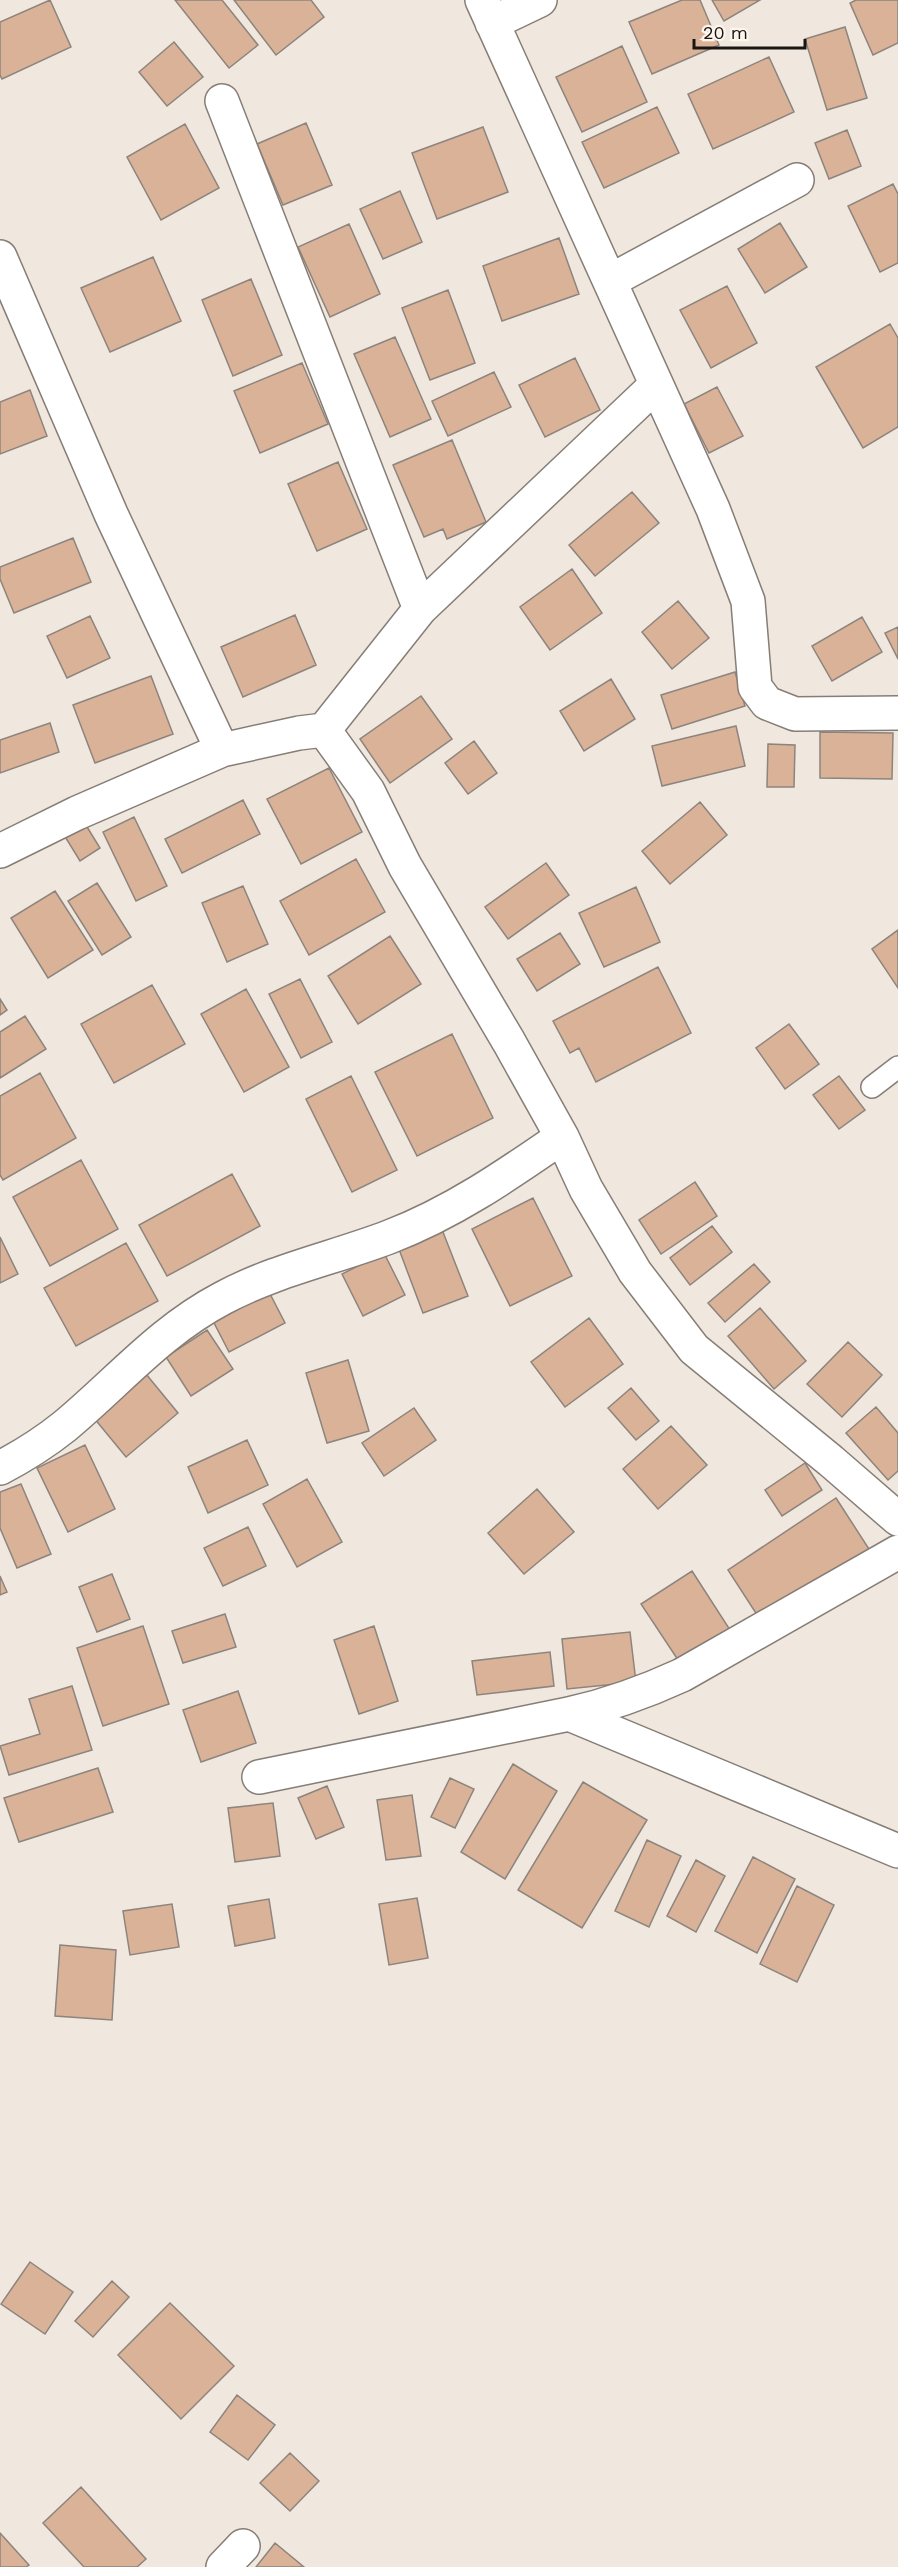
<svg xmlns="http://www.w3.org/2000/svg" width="898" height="2567" viewBox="0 0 898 2567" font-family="'Work Sans',sans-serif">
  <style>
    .building { fill: #d9b298; stroke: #8d847d; stroke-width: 1.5 }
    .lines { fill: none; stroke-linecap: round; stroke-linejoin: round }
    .lane-casing { stroke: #867e76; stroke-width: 24 }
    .street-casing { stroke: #867e76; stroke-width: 36 }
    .lane { stroke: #fff; stroke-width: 21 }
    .street { stroke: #fff; stroke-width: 33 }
  </style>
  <rect width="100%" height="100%" fill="#f0e8df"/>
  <path class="building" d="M50 0 71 47 2 79 0 75V22Z
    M175 0H222L258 45 229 68Z
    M234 0H311L324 17 276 55Z
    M682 0H700L719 45 652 74 629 22Z
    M712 0H760L724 21Z
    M856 0H898V43L873 55 850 3Z
    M845 27 867 98 827 110 805 39Z
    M174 42 203 77 167 106 139 72Z
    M622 46 647 102 582 132 556 77Z
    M769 57 794 112 713 149 688 94Z
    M657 107 679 153 604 188 582 142Z
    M306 123 332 185 283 205 257 144Z
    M185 124 219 188 161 220 127 157Z
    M483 127 508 192 437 219 412 153Z
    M847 130 861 166 829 179 815 143Z
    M893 184 898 194V263L880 272 848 206Z
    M400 191 422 242 383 259 360 209Z
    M780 223 807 267 765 293 738 249Z
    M349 224 380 294 330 317 298 247Z
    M559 238 579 294 502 321 483 266Z
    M153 257 181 321 110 352 81 288Z
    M251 279 282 355 233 376 202 300Z
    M727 286 757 343 711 368 680 310Z
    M448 290 475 363 430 380 402 308Z
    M890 324 898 338V427L863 448 816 367Z
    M395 337 431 419 390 437 354 354Z
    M575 358 600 410 545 437 519 385Z
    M302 363 328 424 260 453 234 391Z
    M494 372 511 407 448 436 432 401Z
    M717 387 743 436 709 453 684 404Z
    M30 390 47 436 0 454V402Z
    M452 440 486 522 447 539 443 529 424 537 393 465Z
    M338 462 367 529 317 551 288 484Z
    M632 492 659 523 595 576 569 545Z
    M73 538 91 582 14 613 0 579V567Z
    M572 569 602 613 550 650 520 607Z
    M678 601 709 638 672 669 642 632Z
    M295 615 316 665 243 697 221 647Z
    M90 616 110 658 67 678 47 636Z
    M862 617 882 652 832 681 812 646Z
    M898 627V659L885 633Z
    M735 672 745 706 672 729 661 695Z
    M151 676 173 734 95 763 73 705Z
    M611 679 635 719 584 751 560 711Z
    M421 696 452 739 390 783 360 739Z
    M50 723 59 752 0 773V740Z
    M736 726 745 766 662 786 652 746Z
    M820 732 893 733 892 779 820 778Z
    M474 741 497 773 468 794 445 763Z
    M768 744 795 745 794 787H767Z
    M329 768 362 832 301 864 267 799Z
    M243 800 260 834 182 873 165 839Z
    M700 802 727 835 670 884 642 851Z
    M134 817 167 886 136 901 103 832Z
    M84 822 100 848 80 861 64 835Z
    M356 859 385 912 309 955 280 901Z
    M546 863 569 895 508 939 485 907Z
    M97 883 131 937 102 955 68 901Z
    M243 886 268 944 227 962 202 903Z
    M636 887 660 942 604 967 579 913Z
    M55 891 93 950 48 978 11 918Z
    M898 930V988L872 949Z
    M560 933 580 964 537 991 517 959Z
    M390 936 421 984 358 1024 328 976Z
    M658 967 691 1033 596 1082 579 1048 570 1053 553 1021Z
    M300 979 332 1042 301 1058 269 994Z
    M152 985 185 1044 114 1083 81 1024Z
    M246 989 289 1067 244 1092 201 1014Z
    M0 999 7 1010 0 1015Z
    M25 1016 46 1049 0 1078V1032Z
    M789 1024 819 1064 785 1089 756 1048Z
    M452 1034 493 1118 417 1156 375 1072Z
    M40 1073 76 1138 3 1180 0 1175V1096Z
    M351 1076 397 1170 352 1192 306 1099Z
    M839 1076 865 1110 839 1129 813 1095Z
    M81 1160 118 1229 50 1266 13 1197Z
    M232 1174 260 1226 167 1276 139 1225Z
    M695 1182 717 1216 661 1254 639 1220Z
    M533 1198 572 1276 510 1306 472 1229Z
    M712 1226 732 1252 690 1285 670 1258Z
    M441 1227 468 1296 423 1313 397 1244Z
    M0 1237 18 1274 0 1283Z
    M126 1243 158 1301 76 1346 44 1288Z
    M384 1253 405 1295 363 1316 342 1274Z
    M754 1264 770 1282 725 1322 708 1303Z
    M267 1288 285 1323 229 1352 211 1317Z
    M760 1308 806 1361 774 1389 728 1336Z
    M589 1318 623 1364 565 1407 531 1362Z
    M207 1330 233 1369 191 1396 166 1357Z
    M848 1342 882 1375 842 1417 807 1384Z
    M348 1360 369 1431 327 1443 306 1373Z
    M146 1374 178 1413 126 1457 94 1418Z
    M631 1388 659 1421 636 1440 608 1408Z
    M876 1407 898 1433V1471L888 1480 846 1433Z
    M414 1408 436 1440 384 1476 362 1443Z
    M671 1426 707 1465 658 1509 623 1469Z
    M247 1440 268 1485 208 1513 188 1467Z
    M85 1445 115 1509 68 1532 37 1468Z
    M805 1463 822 1490 782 1516 765 1490Z
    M307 1479 342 1542 297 1567 263 1504Z
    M21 1484 51 1554 17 1568 0 1528V1492Z
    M537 1489 574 1532 524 1574 488 1533Z
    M836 1498 869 1549 761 1621 728 1570Z
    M248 1527 266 1566 223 1586 204 1548Z
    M692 1571 732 1633 682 1666 641 1604Z
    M112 1574 130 1619 97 1632 79 1587Z
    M0 1576 7 1592 0 1595Z
    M225 1614 236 1647 183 1663 172 1631Z
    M143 1626 169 1704 103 1726 77 1648Z
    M374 1626 398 1701 359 1714 334 1640Z
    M630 1632 636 1682 567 1689 562 1639Z
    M550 1652 554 1686 477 1695 472 1661Z
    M72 1686 92 1750 9 1775 0 1746 40 1734 29 1699Z
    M238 1691 256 1743 201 1762 183 1710Z
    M513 1764 557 1791 505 1879 461 1852Z
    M98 1768 113 1812 19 1842 4 1798Z
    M450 1778 474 1789 455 1828 431 1817Z
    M583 1782 647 1820 582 1928 518 1890Z
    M327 1786 344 1827 316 1839 298 1798Z
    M412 1795 421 1856 386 1860 377 1800Z
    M273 1803 280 1856 235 1862 228 1808Z
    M647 1840 681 1856 649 1927 615 1911Z
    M753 1857 795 1879 757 1953 715 1931Z
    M696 1860 725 1876 696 1932 667 1916Z
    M797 1886 834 1905 797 1982 760 1964Z
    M417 1898 428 1958 389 1965 379 1904Z
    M269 1899 275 1938 235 1946 228 1906Z
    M172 1904 179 1947 130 1955 123 1911Z
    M60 1945 116 1950 112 2020 55 2016Z
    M30 2262 73 2292 45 2334 1 2304Z
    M112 2281 129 2297 93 2337 75 2321Z
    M170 2303 234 2366 181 2419 118 2355Z
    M237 2395 275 2425 248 2460 210 2432Z
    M290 2453 319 2481 290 2511 260 2483Z
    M81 2487 146 2559 137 2567H84L43 2523Z
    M0 2533 29 2565 26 2567H0Z
    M275 2543 304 2567H256Z"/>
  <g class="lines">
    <defs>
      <path id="lane" d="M872 1087 898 1067"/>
      <path id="street" d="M482 0 713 509 748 601 755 687 767 703 795 714 898 713
        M492 23 540 0
        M222 101 420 609
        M0 257 111 514 222 750
        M610 281 797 180
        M324 730 420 609 655 386
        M0 851 77 813 222 750 299 733 324 730 368 791 405 866 509 1042 562 1137 586 1189 635 1272 694 1349 831 1461 898 1519
        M0 1468C23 1456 45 1442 65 1426 118 1382 160 1331 223 1298 275 1270 334 1258 389 1237 452 1213 507 1175 562 1137
        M569 1714 898 1851
        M259 1777 569 1714C609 1705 645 1692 682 1675L898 1552
        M223 2567 243 2546"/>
    </defs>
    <use href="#lane" class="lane-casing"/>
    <use href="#street" class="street-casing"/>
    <use href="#lane" class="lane"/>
    <use href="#street" class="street"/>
  </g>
  <path d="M694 39v9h111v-9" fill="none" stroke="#181512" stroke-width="3"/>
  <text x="703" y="39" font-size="18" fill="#181512" stroke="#fef5ec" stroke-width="4.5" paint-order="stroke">20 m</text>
</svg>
